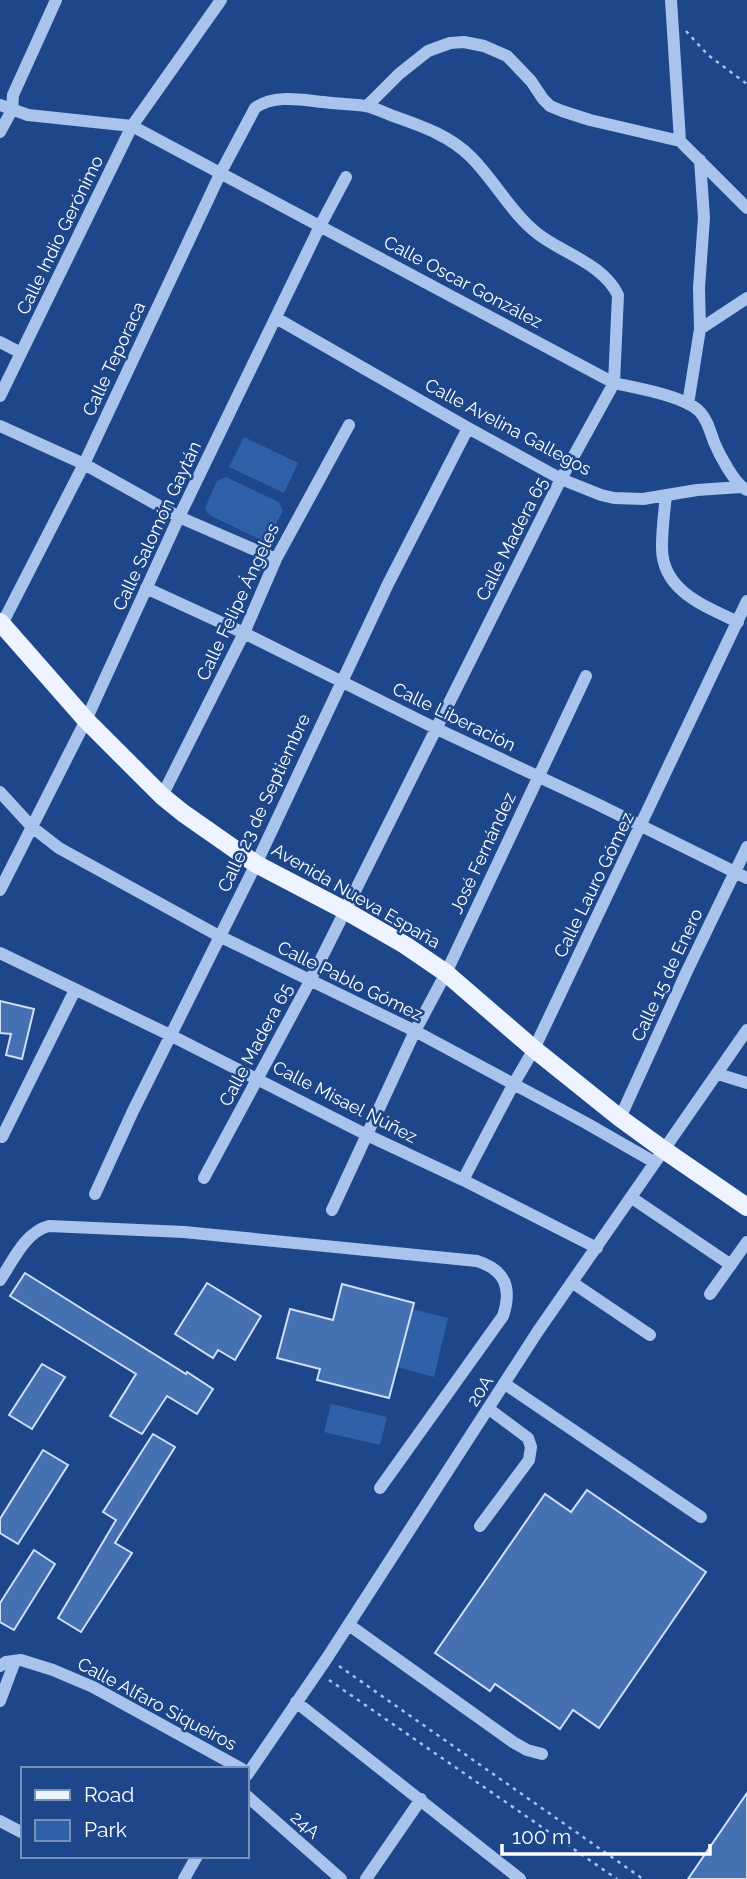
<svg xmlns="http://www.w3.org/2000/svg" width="747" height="1879" viewBox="0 0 747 1879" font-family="Raleway,sans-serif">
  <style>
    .green { fill: #3060a8 }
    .building { fill: #4570b2; stroke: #cddff9; stroke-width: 2 }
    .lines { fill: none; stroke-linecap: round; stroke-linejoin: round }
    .path { stroke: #a8c3ec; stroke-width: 2.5; stroke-dasharray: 3.5 5; stroke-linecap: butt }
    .minor { stroke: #a8c3ec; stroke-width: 12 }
    .major { stroke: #edf3ff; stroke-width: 18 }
    .labels { text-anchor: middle; stroke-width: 5; stroke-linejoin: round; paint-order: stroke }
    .street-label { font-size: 18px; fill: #fff; stroke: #1d478a }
  </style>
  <rect width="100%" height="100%" fill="#1d478a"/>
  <path class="green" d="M244 437 298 463 284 493 229 467Z
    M226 477 279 502 283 511 268 538 261 540 209 515 205 508 217 481Z
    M412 1309 448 1318 434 1377 397 1367Z
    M331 1404 387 1417 380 1445 324 1432Z"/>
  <path class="building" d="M0 1001 34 1009 22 1059 6 1055 11 1034 0 1033Z
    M25 1273 186 1374 187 1372 213 1389 197 1414 167 1396 142 1434 110 1416 136 1374 10 1296Z
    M207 1283 261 1316 235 1360 218 1350 213 1358 175 1334Z
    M342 1284 414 1303 389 1398 317 1380 320 1369 277 1358 290 1309 333 1320Z
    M42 1364 65 1377 32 1429 9 1415Z
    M153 1434 175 1447 115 1543 132 1553 81 1632 58 1618 116 1520 103 1512Z
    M43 1450 68 1465 18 1544 0 1533V1519Z
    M587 1490 706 1572 599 1728 573 1710 560 1729 495 1684 490 1691 435 1653 545 1494 571 1512Z
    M34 1550 55 1564 14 1630 0 1622V1603Z
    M747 1793V1879H688Z"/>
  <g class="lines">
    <path class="path" d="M686 31 708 55 747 84
      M339 1666 643 1879
      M329 1680 617 1879"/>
    <path class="minor" d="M671 0 680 141
      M0 105 28 115 132 126 614 383C636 388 685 396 700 412 708 421 710 431 714 442 719 454 735 485 747 490
      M367 106 399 74 428 51 450 43 464 42 484 46 507 56 531 81 543 99 550 106 562 111 590 120 680 141 747 208
      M0 132 12 110 13 95 56 0
      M276 318 468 428 561 479 601 495 614 498 643 499 697 490 741 487
      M700 329 747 298
      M0 342 21 353
      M0 396 132 126 221 0
      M688 404 700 329 699 288 704 218 700 160
      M0 426 84 464 179 517 276 559
      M666 496C664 513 662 529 662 546 661 590 704 606 738 622
      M146 588 244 633 437 729 597 804 747 878
      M2 624 84 464 221 172 255 108C274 94 302 100 323 102 337 104 352 104 366 106 376 108 387 114 396 117 424 127 450 136 471 157 495 181 511 213 538 234 564 254 603 264 618 295L614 383 561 479 310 981 204 1178
      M0 792 32 827 59 848 219 936 415 1031 586 1123 654 1162
      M162 796 244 633 276 559 349 425
      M0 890 86 720 179 517 320 226 346 177
      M0 953 170 1035 367 1135 463 1180 597 1248
      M718 1074 747 1083
      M620 1118 687 971 747 847
      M2 1137 75 990
      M463 1180 513 1085 534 1049 747 601
      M95 1194 133 1111 256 864 388 584 468 428
      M632 1198 731 1265
      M332 1210 415 1031 446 973 586 676
      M0 1280C13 1261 25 1232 49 1226L184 1232 477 1261C506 1270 512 1289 503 1316L380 1488
      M573 1283 650 1335
      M710 1294 747 1242
      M505 1384 701 1517
      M480 1526 529 1460 531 1447 528 1438 489 1409
      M349 1625 513 1742 527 1750 542 1754
      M0 1666 6 1662 21 1660 53 1670 93 1687 242 1769
      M0 1701 15 1661
      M296 1702 520 1879
      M247 1775 327 1658 538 1331 747 1030
      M247 1796 341 1879
      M0 1821 23 1833
      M184 1879 197 1856
      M366 1879 421 1799"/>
    <path class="major" d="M0 622 86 720 162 796 183 813 256 864 346 911 405 945 446 973 534 1049 620 1118 664 1150 747 1207"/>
  </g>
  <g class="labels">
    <g class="street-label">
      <text transform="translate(60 235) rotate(-64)" y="6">Calle Indio Gerónimo</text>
      <text transform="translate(463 282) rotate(28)" y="6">Calle Oscar González</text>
      <text transform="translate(114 359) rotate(-65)" y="6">Calle Teporaca</text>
      <text transform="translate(508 427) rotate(28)" y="6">Calle Avelina Gallegos</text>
      <text transform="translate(157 526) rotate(-65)" y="6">Calle Salomón Gaytán</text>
      <text transform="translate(512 539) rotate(-63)" y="6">Calle Madera 65</text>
      <text transform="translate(238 602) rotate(-65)" y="6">Calle Felipe Ángeles</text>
      <text transform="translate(454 717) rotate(26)" y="6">Calle Liberación</text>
      <text transform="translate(264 803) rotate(-65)" y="6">Calle 23 de Septiembre</text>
      <text transform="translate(483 853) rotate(-65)" y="6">José Fernández</text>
      <text transform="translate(594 885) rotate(-64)" y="6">Calle Lauro Gómez</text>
      <text transform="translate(356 896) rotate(30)" y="6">Avenida Nueva España</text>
      <text transform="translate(667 975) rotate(-65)" y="6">Calle 15 de Enero</text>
      <text transform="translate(350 981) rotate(26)" y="6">Calle Pablo Gómez</text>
      <text transform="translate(256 1045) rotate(-62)" y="6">Calle Madera 65</text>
      <text transform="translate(345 1102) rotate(27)" y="6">Calle Misael Núñez</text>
      <text transform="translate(480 1391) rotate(-57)" y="6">20A</text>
      <text transform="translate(157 1704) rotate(28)" y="6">Calle Alfaro Siqueiros</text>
      <text transform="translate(305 1825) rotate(41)" y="6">24A</text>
    </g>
  </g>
  <rect x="21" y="1767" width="228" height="91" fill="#1d478a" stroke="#7791b9" stroke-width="2"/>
  <rect x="35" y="1790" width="35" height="10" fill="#edf3ff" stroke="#7791b9" stroke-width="2"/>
  <text x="84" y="1802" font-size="21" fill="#ffffff">Road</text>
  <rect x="35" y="1820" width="35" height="21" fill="#3060a8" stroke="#7791b9" stroke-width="2"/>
  <text x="84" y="1837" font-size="21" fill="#ffffff">Park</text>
  <path d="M502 1844v10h208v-10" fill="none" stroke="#ffffff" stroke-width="3.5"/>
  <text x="512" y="1844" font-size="21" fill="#ffffff" stroke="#1d478a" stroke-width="5" paint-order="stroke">100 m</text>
</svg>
